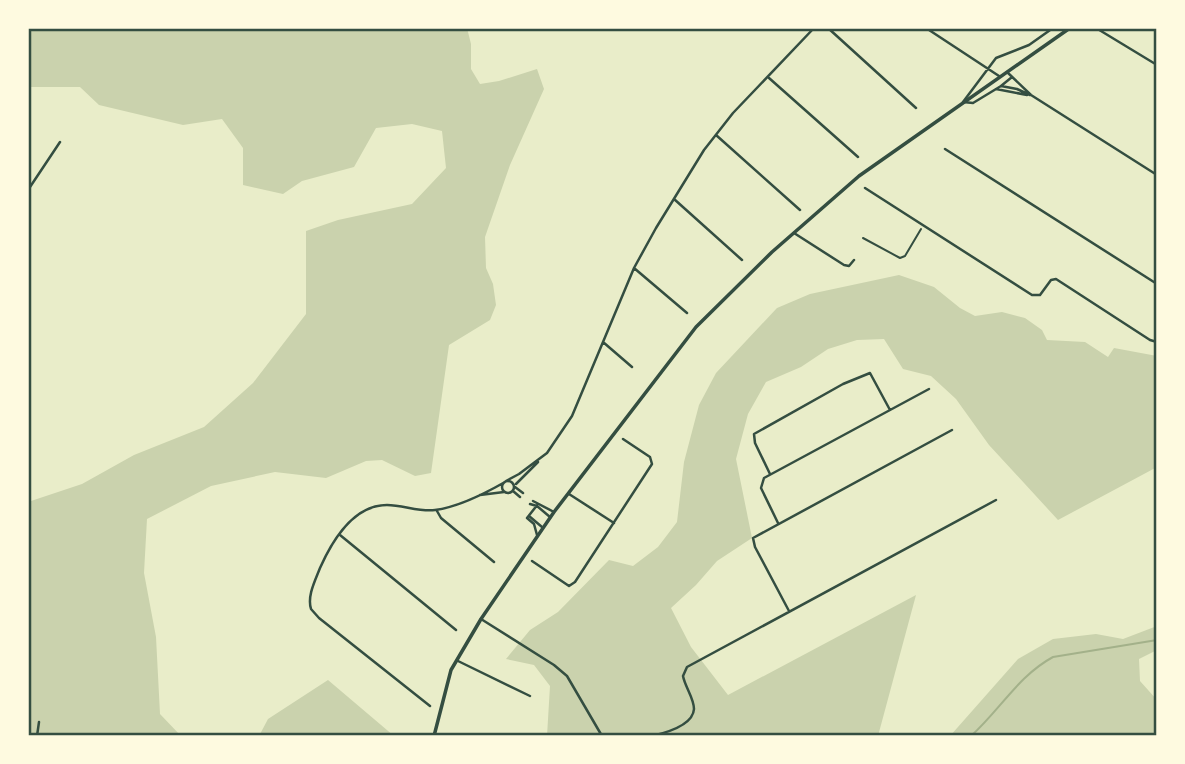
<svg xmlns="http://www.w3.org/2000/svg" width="1185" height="764" viewBox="0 0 1185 764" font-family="'Work Sans',sans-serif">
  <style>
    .green { fill: #cad2ad }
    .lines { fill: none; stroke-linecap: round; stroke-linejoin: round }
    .stream { stroke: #a3b18a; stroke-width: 2 }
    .path { stroke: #344e41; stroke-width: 2 }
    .minor { stroke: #344e41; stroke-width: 2.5 }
    .tertiary { stroke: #344e41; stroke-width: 3.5 }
    .neatline { fill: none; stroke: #344e41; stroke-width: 2.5 }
  </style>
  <rect width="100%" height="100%" fill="#e9edc9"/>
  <path class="green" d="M28 28H467L471 44V69L480 84 499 81 537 69 544 89 510 165 485 237 486 268 493 284 496 305 490 320 449 345 431 473 415 476 382 460 366 461 326 478 275 472 211 486 147 519 144 573 156 637 160 714 181 736H28V502L82 484 134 455 204 427 253 383 306 314V231L338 220 412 204 446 168 442 131 412 124 376 128 354 167 302 181 283 194 243 185V148L222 119 183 125 99 105 80 87H28Z
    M899 275 934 287 960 308 975 316 1002 312 1025 318 1042 330 1047 340 1085 342 1108 357 1114 348 1157 356V467L1058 520 989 445 956 399 931 376 903 369 884 339 857 340 828 349 801 367 766 382 748 414 736 459 752 538 717 561 696 585 671 608 691 647 728 695 916 595 878 736H547L550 686 534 665 506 659 530 630 558 612 609 560 633 566 658 547 677 522 684 462 699 405 716 373 777 308 810 294Z
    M1157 626V650L1139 659 1140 681 1157 700V736H950L1018 659 1053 639 1096 634 1123 639Z
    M328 680 394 736H259L268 719Z"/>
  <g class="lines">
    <path class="stream" d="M971 736C1000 710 1018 676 1053 657L1157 640"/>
    <path class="path" d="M863 238 900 258 905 256 921 229"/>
    <path class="minor" d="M828 28 916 108
      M926 28 999 76
      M1096 28 1157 65
      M1007 72 1031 95 1157 175
      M769 78 858 157
      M1001 86 1012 77
      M996 89 1027 95
      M1030 95 1017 89 1001 86 973 103 963 102 996 58 1029 45 1053 28
      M716 135 800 210
      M945 149 1157 284
      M865 188 1032 295H1040L1051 280 1056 279 1150 340 1157 342
      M28 190 60 142
      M674 199 742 260
      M794 233 844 265 849 266 854 260
      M634 268 687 313
      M603 342 632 367
      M770 474 755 443 754 434 843 384 870 373 890 410
      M502 487a6 6 0 1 1 12 0a6 6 0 1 1-12 0Z
      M506 481 519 474 547 453 572 416 634 268 656 228 704 150 733 113 814 28
      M516 484 538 462
      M515 487 523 493
      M513 491 520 497
      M569 494 614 523
      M480 495 504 492
      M533 501 554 512
      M530 504 537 506 550 517
      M437 511 441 518 494 562
      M529 516 542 527
      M778 523 761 488 764 478 929 389
      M340 535 456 630
      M537 535 534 524 527 518 538 504
      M532 561 569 586 575 582 652 464 650 457 623 439
      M789 611 755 547 753 538 952 430
      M481 619 554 665 567 676 602 736
      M458 661 530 696
      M430 706 319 618 311 609C307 596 315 581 320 568 332 541 353 505 387 505 403 505 419 512 435 510 459 507 484 494 505 482
      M37 736 39 722
      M652 736C665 733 693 726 694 709 694 698 685 687 683 676L687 667 996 500"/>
    <path class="tertiary" d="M434 736 451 670 481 619 554 512 696 327 772 252 859 176 1070 28"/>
  </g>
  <rect width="1185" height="764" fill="none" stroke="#fefae0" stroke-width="60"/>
  <rect x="30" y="30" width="1125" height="704" class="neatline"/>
</svg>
